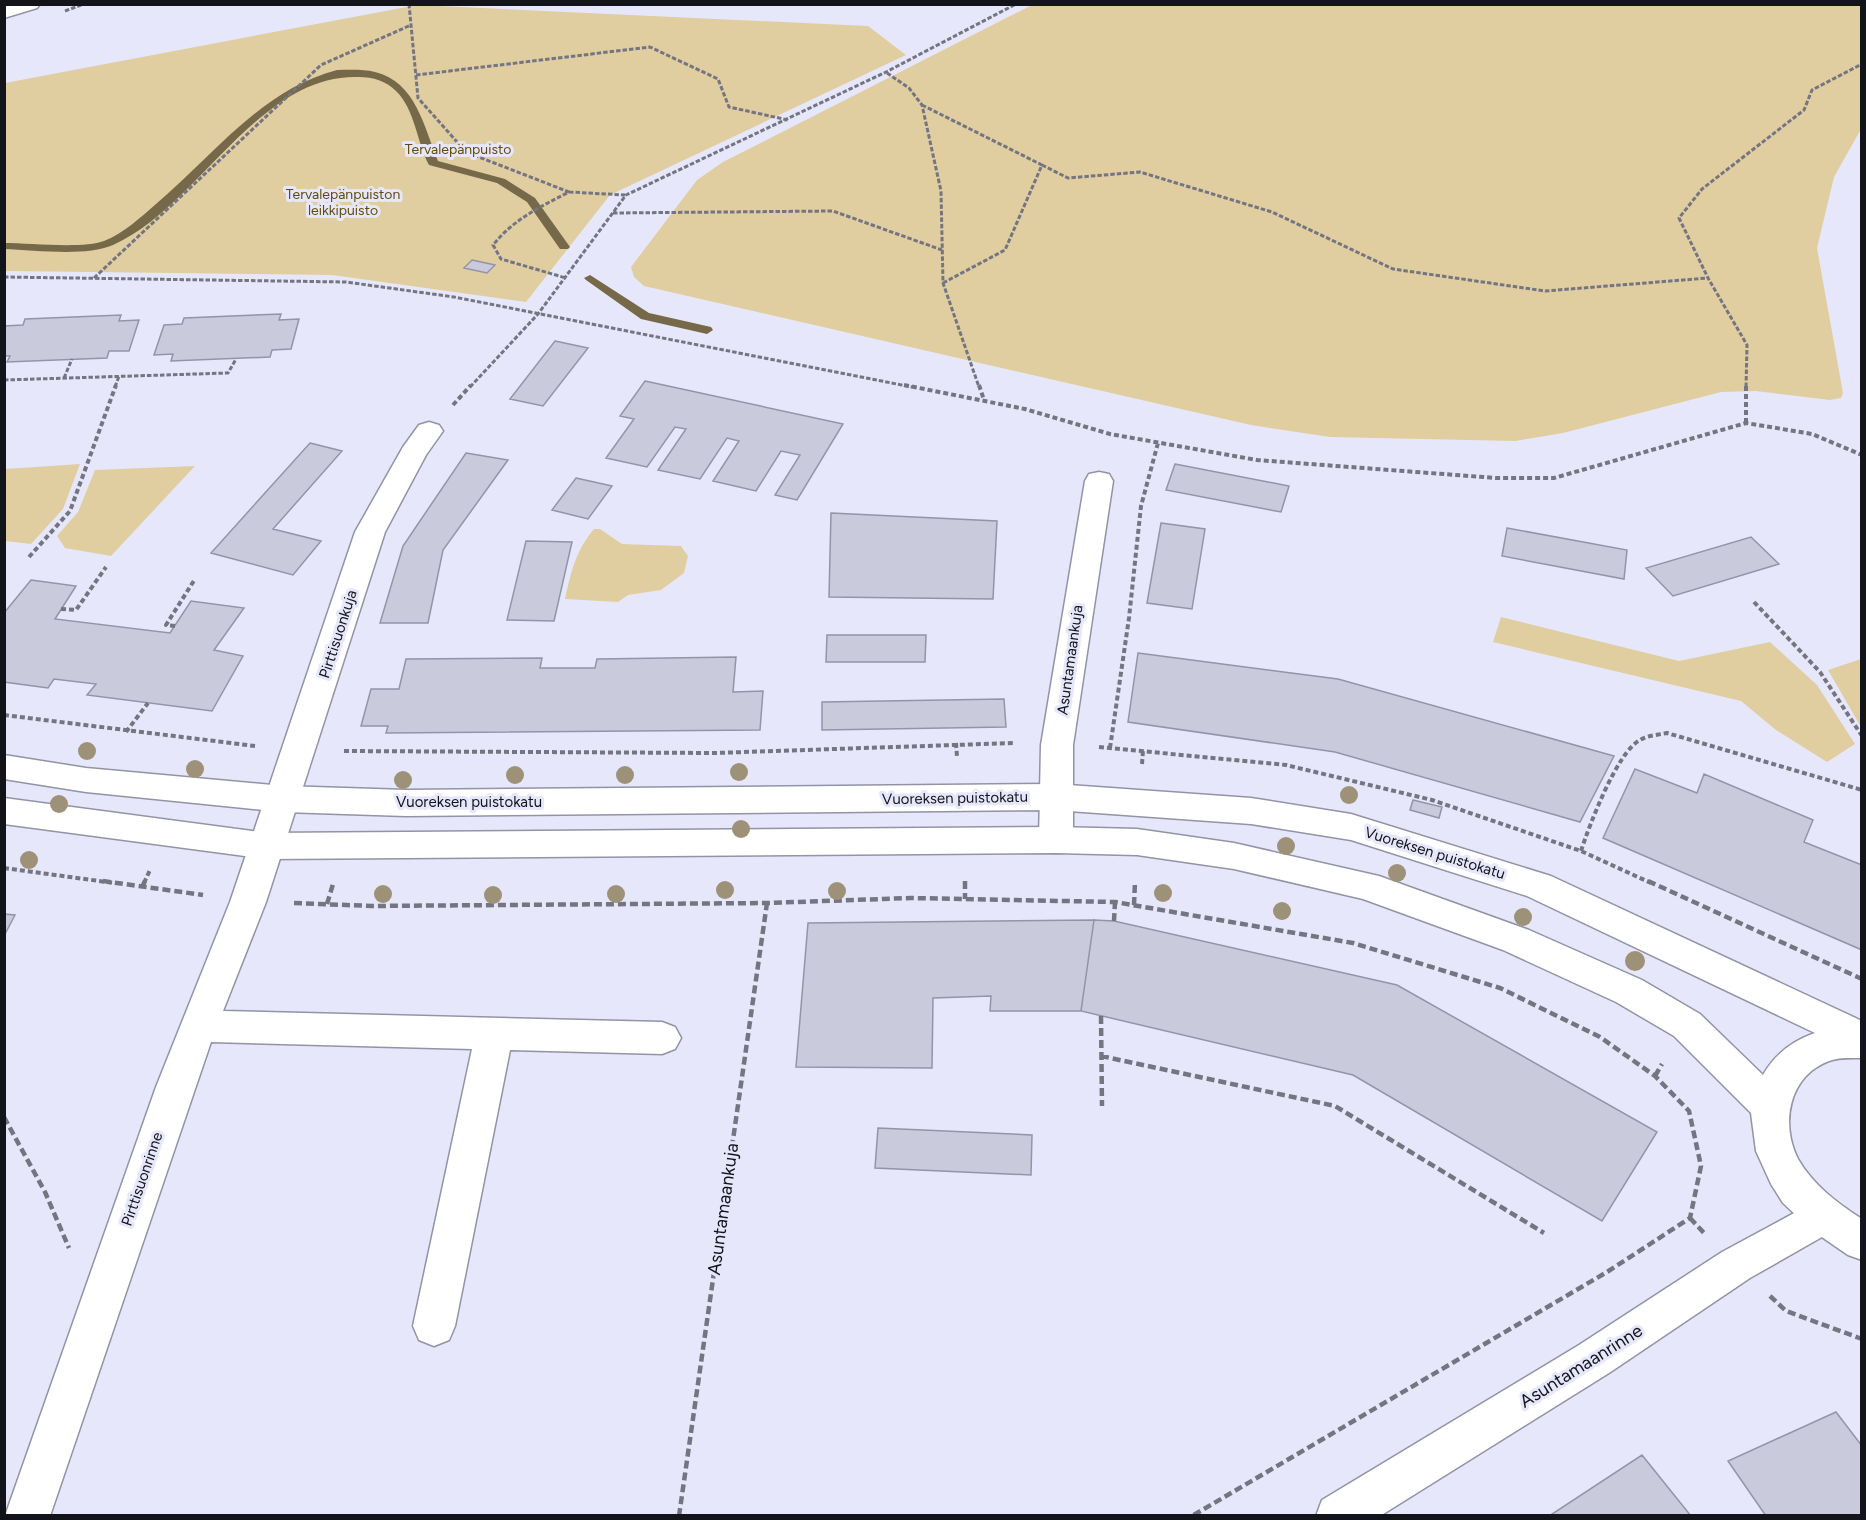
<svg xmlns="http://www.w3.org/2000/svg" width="1866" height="1520" viewBox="0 0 1866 1520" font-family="Figtree,sans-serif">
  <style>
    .green { fill: #e0cea0 }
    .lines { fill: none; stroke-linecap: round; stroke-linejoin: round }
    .stream { fill: #766949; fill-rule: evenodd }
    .building { fill: #cacadd; stroke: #9394a6; stroke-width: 1.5 }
    .minor-casing { stroke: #9293a5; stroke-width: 3 }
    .major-casing { stroke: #9293a5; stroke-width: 3 }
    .path-far2 { stroke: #757582; stroke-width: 3; stroke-dasharray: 4.5 2; stroke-linecap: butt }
    .path-far1 { stroke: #757582; stroke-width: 4; stroke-dasharray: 5 3; stroke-linecap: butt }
    .path { stroke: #757582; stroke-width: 4.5; stroke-dasharray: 8 4; stroke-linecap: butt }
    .minor { fill: #fff; fill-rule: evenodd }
    .major { fill: #fff; fill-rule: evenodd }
    .tree { fill: #9d9178 }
    .labels { text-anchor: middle; stroke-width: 6; stroke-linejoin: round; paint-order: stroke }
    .far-park-label { font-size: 14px; fill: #604b0d; stroke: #e7e7fb }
    .street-label { font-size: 15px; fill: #13131a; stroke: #e7e7fb }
    .near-street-label { font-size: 18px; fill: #13131a; stroke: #e7e7fb }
  </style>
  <rect width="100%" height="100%" fill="#e7e7fb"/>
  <path class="green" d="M417 5 868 26 906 55 610 195 526 302 332 275 5 271V83Z
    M1032 5H1861V129L1834 177 1817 248 1843 393 1841 398 1830 400 1756 391 1721 392 1563 433 1515 441 1330 437 1251 425 644 286 634 277 631 267 697 180 723 162Z
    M80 464 63 509 31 544 5 541V469Z
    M195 466 111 556 65 548 57 536 78 512 95 470Z
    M594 529H600L622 544 681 546 688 556 684 573 661 590 628 595 618 602 565 599C571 572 576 550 594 529Z
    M1501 617 1679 661 1770 642 1817 685 1855 744 1827 762 1776 730 1741 701 1493 642Z
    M1861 659H1862L1861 727 1828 670Z"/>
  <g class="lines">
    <path class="stream" d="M337 70C349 70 363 69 375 72 416 82 424 127 438 161L505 179 535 198 570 247 568 249H560L527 202 497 183 429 165C417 143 415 109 396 91 386 81 373 77 359 77 258 73 198 208 113 245 86 257 35 250 4 249V243C29 243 83 249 104 241 124 233 141 217 156 204 214 155 261 90 337 70Z
      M590 275 649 313 711 327 713 330 707 334 641 319 586 280 584 278Z"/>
  </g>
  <path class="building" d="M472 260 495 265 487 273 464 268Z
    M281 314 279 320 299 319 291 349 272 350 270 357 171 361 173 354 154 355 164 325 182 324 184 318Z
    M121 315 119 321 139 320 129 351H109L107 358 7 362 10 356H4V326L23 325 25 319Z
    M555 341 588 348 543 406 510 399Z
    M645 381 843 424 797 500 775 495 800 455 781 451 756 491 713 481 739 441 727 438 700 479 658 470 686 429 675 427 647 467 606 458 634 419 620 416Z
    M310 443 342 451 273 529 321 541 293 575 211 553Z
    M466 453 508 460 443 550 428 623H380L403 546Z
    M1175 464 1289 486 1281 512 1166 490Z
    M576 478 612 486 588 519 552 510Z
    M831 513 997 521 993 599 829 597Z
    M1161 523 1205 529 1192 609 1147 603Z
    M1507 528 1627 550 1624 579 1502 556Z
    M1751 537 1779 564 1673 596 1646 568Z
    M526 541 572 542 554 621 507 620Z
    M31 580 76 586 55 619 170 633 191 601 244 608 214 650 243 656 212 711 87 695 96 684 54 679 48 688 4 682V613Z
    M827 635H926L925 662H826Z
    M1138 653 1338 679 1614 756 1580 822 1335 752 1128 722Z
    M736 657 733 692 763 691 760 730 386 733 388 726H361L371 689H399L406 659 542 658 540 668H595L597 659Z
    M1004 699 1006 727 822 730V702Z
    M1635 769 1697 793 1704 774 1813 820 1804 842 1862 865V950L1603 838Z
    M1413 800 1442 807 1439 818 1410 810Z
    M4 914 15 915 4 936Z
    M1094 920 1114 921 1397 985 1657 1132 1602 1221 1353 1075 1081 1011Z
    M1094 920 1081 1011H990L991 996 933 998 932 1068 796 1067 808 923Z
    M878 1128 1032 1135 1031 1175 875 1168Z
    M1836 1412 1862 1446V1516H1766L1728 1461Z
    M1642 1455 1691 1516H1549Z"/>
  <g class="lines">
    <defs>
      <path id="minor" d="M40 4 37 8 4 18V5Z
        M429 422 439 425 443 431 426 455 385 532 266 902 223 1011 662 1022 675 1027 681 1038 675 1049 662 1054 510 1050 455 1326 449 1340 434 1346 419 1340 413 1326 472 1049 211 1042 50 1516H5L156 1087 230 902 355 532 403 447 419 425Z
        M1099 472 1109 474 1113 481 1073 745V840L1068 849 1056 853 1044 849 1039 840 1041 745 1085 481 1089 474Z
        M1822 1198 1836 1203 1842 1216 1836 1229 1750 1278 1609 1373 1380 1516H1316L1322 1500 1579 1345 1722 1252Z"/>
      <path id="major" d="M4 755 86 768 283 786 406 790 1055 784 1251 798 1351 814 1551 876 1862 1021V1058C1851 1058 1839 1057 1829 1061 1789 1076 1780 1123 1798 1159 1813 1185 1837 1203 1862 1219V1260L1848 1255 1813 1231 1783 1203 1771 1184 1756 1151 1751 1113 1674 1036 1616 1002 1503 950 1363 899 1234 869 1137 855 1056 853 267 859 4 824V798L267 833 1056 827 1137 829 1234 843 1379 876 1529 930 1642 980 1700 1014 1763 1075C1775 1054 1792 1041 1815 1033L1527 896 1351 840 1251 824 1055 810 406 816 283 812 86 792 4 779Z"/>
    </defs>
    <use href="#minor" class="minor-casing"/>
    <use href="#major" class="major-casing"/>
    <path class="path-far2" d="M409 4 418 98 466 152 569 192C540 207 514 219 493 245L501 259 566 278
      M65 11 84 4
      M887 73 909 88 922 105 941 191 943 283 979 387
      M416 75 650 47 718 79 729 107 788 120
      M922 105 1042 165 1005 250 943 283
      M1042 165 1068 178 1140 172 1272 212 1393 269 1545 291 1708 278
      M569 192 625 195
      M613 213 833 211 942 250
      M4 277 346 282 454 297 912 387
      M94 278 321 65 411 25
      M64 378 72 359
      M4 380 228 373 236 359
      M115 387 119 376
      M470 387 538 314 626 195 886 72 1016 4
      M1746 387 1747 345 1708 278 1679 218 1702 189 1804 110 1812 90 1862 64"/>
    <path class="path-far1" d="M904 385 1025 409 1110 434 1257 460 1496 478H1554L1746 423 1812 434 1862 455
      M979 385 984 400
      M453 405 471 385
      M1746 423V385
      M29 557 70 511 116 385
      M1754 602 1820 672 1862 736
      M61 609 76 610 106 567
      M175 626 166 625 195 579
      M4 715 255 746
      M126 732 148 703
      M956 743 957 757
      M1099 747 1286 765 1432 800 1581 851 1651 883
      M1110 748 1129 618 1141 506 1158 443
      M344 751 715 753 1014 743
      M1142 764 1143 750
      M1581 851C1589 826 1617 752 1640 740 1648 735 1658 735 1667 733L1862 790
      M4 868 114 883
      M144 883 150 870"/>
    <path class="path" d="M103 881 203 895
      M965 881V899
      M1648 881 1862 979
      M142 887 145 881
      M294 903 372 906 767 903 911 898 1115 902 1353 943 1500 988 1600 1037 1655 1076 1689 1111 1701 1166 1690 1218 1607 1272 1192 1516
      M327 904 333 884
      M1134 905 1135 882
      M1114 921 1115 902
      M1101 1016 1102 1106
      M1101 1056 1335 1106 1544 1233
      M1655 1076 1662 1064
      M4 1117 45 1192 69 1248
      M1690 1218 1704 1233
      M1770 1296 1786 1311 1862 1339
      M679 1516 767 903"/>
    <use href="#minor" class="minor"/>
    <use href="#major" class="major"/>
  </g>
  <g class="tree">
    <circle cx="87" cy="751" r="9"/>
    <circle cx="195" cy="769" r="9"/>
    <circle cx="739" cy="772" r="9"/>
    <circle cx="515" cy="775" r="9"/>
    <circle cx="625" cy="775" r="9"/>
    <circle cx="403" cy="780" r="9"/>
    <circle cx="1349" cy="795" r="9"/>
    <circle cx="59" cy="804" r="9"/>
    <circle cx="741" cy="829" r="9"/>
    <circle cx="1286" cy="846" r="9"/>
    <circle cx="29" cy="860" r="9"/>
    <circle cx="1397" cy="873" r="9"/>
    <circle cx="725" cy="890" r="9"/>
    <circle cx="837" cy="891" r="9"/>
    <circle cx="1163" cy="893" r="9"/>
    <circle cx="383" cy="894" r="9"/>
    <circle cx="616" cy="894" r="9"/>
    <circle cx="493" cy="895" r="9"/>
    <circle cx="1282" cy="911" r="9"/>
    <circle cx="1523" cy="917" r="9"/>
    <circle cx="1635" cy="961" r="10"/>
  </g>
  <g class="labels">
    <g class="far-park-label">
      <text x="458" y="154">Tervalepänpuisto</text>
      <text x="343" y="199">Tervalepänpuiston<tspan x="343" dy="16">leikkipuisto</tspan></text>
    </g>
    <g class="street-label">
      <text transform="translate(338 634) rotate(-72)" y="5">Pirttisuonkuja</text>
      <text transform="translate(1070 660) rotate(-82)" y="5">Asuntamaankuja</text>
      <text transform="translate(955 798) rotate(-1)" y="5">Vuoreksen puistokatu</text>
      <text x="469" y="807">Vuoreksen puistokatu</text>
      <text transform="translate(1435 853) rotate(17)" y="5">Vuoreksen puistokatu</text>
      <text transform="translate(142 1179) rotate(-71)" y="5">Pirttisuonrinne</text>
    </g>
    <g class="near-street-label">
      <text transform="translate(723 1209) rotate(-82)" y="6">Asuntamaankuja</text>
      <text transform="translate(1581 1366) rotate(-32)" y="6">Asuntamaanrinne</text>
    </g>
  </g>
  <rect width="1866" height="1520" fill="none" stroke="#13131a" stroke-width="12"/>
</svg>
